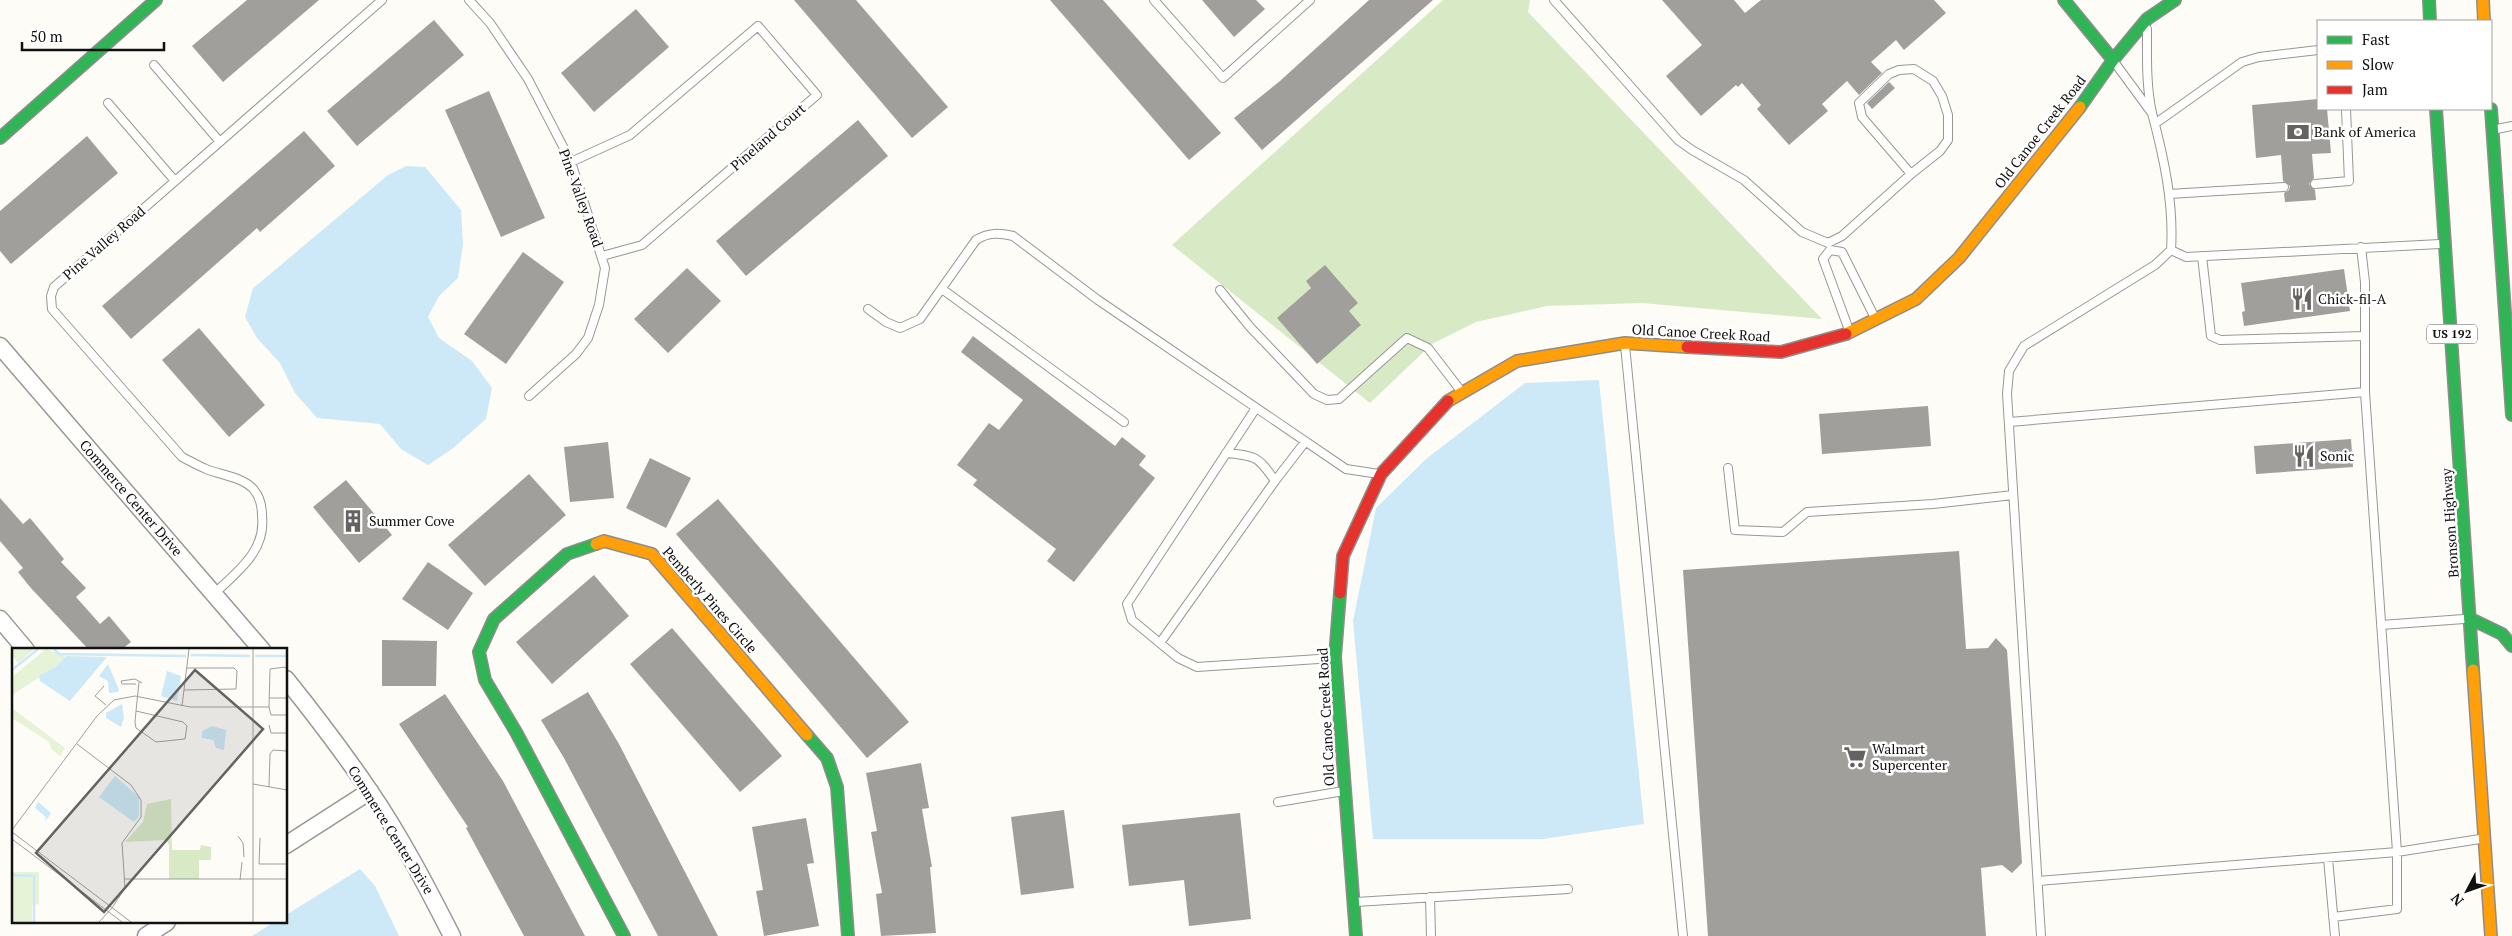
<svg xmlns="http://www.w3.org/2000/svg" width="2512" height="936" viewBox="0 0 2512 936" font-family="'PT Serif',serif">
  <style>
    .forest { fill: #d8eac5 }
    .water { fill: #cde8f7 }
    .building { fill: #a19f9c }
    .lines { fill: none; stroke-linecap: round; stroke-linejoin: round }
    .lane-casing { stroke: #979795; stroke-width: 10 }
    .street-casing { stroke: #979795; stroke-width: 19 }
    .fast-casing { stroke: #8e8d8b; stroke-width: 14 }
    .slow-casing { stroke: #8e8d8b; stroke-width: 14 }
    .jam-casing { stroke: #8e8d8b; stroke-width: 14 }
    .lane { stroke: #fffffe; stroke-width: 8 }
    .street { stroke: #fffffe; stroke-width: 16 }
    .fast { stroke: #30b455; stroke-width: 11 }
    .slow { stroke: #ff9f0a; stroke-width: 11 }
    .jam { stroke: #e5322d; stroke-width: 11 }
    .labels { text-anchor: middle; stroke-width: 5; stroke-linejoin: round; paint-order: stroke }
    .shield { fill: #fff; stroke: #585858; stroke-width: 1 }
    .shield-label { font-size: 12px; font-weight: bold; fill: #111 }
    .street-label { font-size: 14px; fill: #111; stroke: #fff }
    .poi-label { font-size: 14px; fill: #111; stroke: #fff; text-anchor: start }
    .inset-river { fill: none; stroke: #cde8f7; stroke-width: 2.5 }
    .inset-road { fill: none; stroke: #9f9e9b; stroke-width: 1 }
    .view { fill: #646362; fill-opacity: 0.15; stroke: #646362; stroke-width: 2.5 }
    .inset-edge { fill: none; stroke: #111; stroke-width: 2.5 }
  </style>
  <rect width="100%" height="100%" fill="#fdfcf7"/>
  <path class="forest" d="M1443 0H1530L1528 12 1822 319 1642 303 1547 306 1476 322 1432 344 1370 403 1172 245Z"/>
  <path class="water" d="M406 166 425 167 461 210 463 244 458 278 439 296 428 317 439 338 472 361 492 388 486 419 452 449 428 465 401 449 380 424 317 418 295 393 280 363 257 338 245 317 253 288 257 285 388 175Z
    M1599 380 1644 824 1543 839H1373L1353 621 1376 508 1426 459 1525 383Z
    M360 869 375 886 399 936H252L274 922H286V915Z"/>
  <path class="building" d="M247 0H319L223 82 192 46Z
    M794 0H856L948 107 912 138Z
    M1050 0H1103L1221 133 1189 160Z
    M1202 0H1256L1265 9 1234 37Z
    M1369 0H1433L1262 150 1234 118 1280 81Z
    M1662 0H1734L1745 13 1761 0H1934L1946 13 1904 50 1896 40 1871 62 1882 73 1859 95 1847 81 1822 104 1828 111 1789 145 1757 109 1761 105 1742 83 1738 87 1736 85 1701 116 1666 76 1702 45Z
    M636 9 669 47 594 112 561 73Z
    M434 20 464 55 357 146 327 111Z
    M1889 82 1895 88 1872 109 1867 103Z
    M489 91 545 218 501 237 445 110Z
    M2318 99V109H2327L2331 153 2312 154 2314 178 2309 184 2315 190 2316 200 2285 202 2284 193 2289 190 2290 186 2283 181 2281 155 2256 158 2252 105Z
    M858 120 888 156 746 276 716 241Z
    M304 131 335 166 260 232 257 228 131 339 102 306Z
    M87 136 118 173 11 264 0 251V211Z
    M523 252 564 282 506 364 464 334Z
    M1325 265 1358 303 1349 311 1361 325 1317 364 1277 318 1311 288 1306 281Z
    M687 268 721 301 668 353 634 319Z
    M2344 269 2350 311 2244 326 2242 312 2245 311 2241 283Z
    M199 328 265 405 229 437 162 360Z
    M973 336 1115 446 1122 437 1146 456 1139 465 1155 478 1074 582 1047 561 1056 549 973 485 977 480 957 465 989 423 999 430 1023 400 961 352Z
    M1928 406 1931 446 1822 454 1819 414Z
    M2351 439 2353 467 2256 474 2254 446Z
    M608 442 614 498 570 502 564 447Z
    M650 458 691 478 666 528 626 508Z
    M529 474 566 515 485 586 448 545Z
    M346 480 392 535 359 563 313 507Z
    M0 498 23 524 30 518 64 559 61 562 86 588 76 597 100 624 109 616 131 642 121 650H89L30 587 18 572 23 568 0 541Z
    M718 499 909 722 867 758 676 534Z
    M1959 551 1966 649 1988 648 1996 638 2007 650 2022 863 2012 873 2002 865 1981 868 1986 936H1708L1683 570Z
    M428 562 473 593 448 630 402 599Z
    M594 575 629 616 552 684 516 642Z
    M672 628 782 756 740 792 630 664Z
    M382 640 437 641 436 686H382Z
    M588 692 619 744 718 936H658L564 758 541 720Z
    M445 694 503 781 585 936H524L466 828 468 827 399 724Z
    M921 763 929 808 922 809 932 867H930L936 933 881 936 876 894 882 893 871 832 877 831 866 773Z
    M1064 810 1074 888 1021 895 1011 817Z
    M1240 813 1251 919 1189 926 1184 880 1129 886 1122 825Z
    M806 818 814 863 807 864 819 926 764 936 756 891 763 890 752 827Z"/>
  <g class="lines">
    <defs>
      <path id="lane" d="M469 0 490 23 528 79 571 162 605 268 599 305 588 338 576 354 529 396
        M1154 0 1223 78 1310 0
        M1554 0 1678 140 1692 150 1744 180 1802 232 1828 243 1842 236 1911 174 1940 151 1948 140V115L1942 96 1933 81 1914 69 1899 70 1889 74 1859 103 1862 117 1911 174
        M2115 63 2151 112
        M154 65 220 142
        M108 103 175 181
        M2156 123 2242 62 2259 57 2318 50
        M2497 129 2512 126
        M571 162 630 135 758 26 817 95 642 245 602 256
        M2315 184 2349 181 2346 109
        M2169 194 2284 187
        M2171 250 2186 257 2440 244
        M2202 256 2211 336 2220 340 2365 336
        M942 289 1124 422
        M1220 290 1250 327 1314 394 1327 400 1339 399 1407 338 1428 348 1461 391
        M868 309 886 322 900 328 920 319 976 240C989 232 999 233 1013 236L1098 300 1346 469 1379 474
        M1849 330 1823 259 1830 250 1842 252 1875 318
        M1625 345 1683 936
        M1256 408 1127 604 1132 620 1178 658 1197 667 1333 658
        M2009 422 2365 392
        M1728 468 1735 530 1783 532 1807 512 1933 504 2013 495
        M1275 481 1305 442
        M215 593C238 571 266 551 262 516 262 508 260 497 254 490 244 477 220 475 206 469 197 465 190 461 182 457L52 309 51 296 54 287 382 0
        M2381 625 2464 619
        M1160 643 1275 481C1258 456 1256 456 1226 453
        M1278 802 1344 791
        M2328 858 2335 936
        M2038 881 2397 852 2480 839
        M1430 897 1431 936
        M1356 902 1568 889
        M2333 917 2397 909V852L2365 392V282L2361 247
        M2041 936 2007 394 2009 371 2024 346 2155 265 2171 250C2174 204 2164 158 2152 113 2146 86 2147 56 2147 29"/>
      <path id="street" d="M0 346 262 650
        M0 619 26 650
        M286 679C315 715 343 752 369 790 400 835 427 887 452 936
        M286 845 370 791
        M146 936 167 922"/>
      <path id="fast" d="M2064 0 2113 60
        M2429 0 2430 21
        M2080 107 2113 60 2147 19 2175 0
        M2436 109 2473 670
        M2491 109 2512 415
        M0 138 156 0
        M596 544 567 554 494 619 479 652 485 680 516 732 624 936
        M1340 593 1335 657 1356 936
        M2471 619 2502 634 2512 646
        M807 735 827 758 837 787 848 936"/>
      <path id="slow" d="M2483 0 2484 21
        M1846 334 1916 299 1959 258 2080 107
        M1448 401 1517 361 1625 343 1687 347
        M596 544 604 541 652 554 807 735
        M2473 670 2491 936"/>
      <path id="jam" d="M1687 347 1781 352 1846 334
        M1340 593 1343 556 1381 474 1448 401"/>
    </defs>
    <use href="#lane" class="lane-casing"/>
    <use href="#street" class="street-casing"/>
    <use href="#fast" class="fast-casing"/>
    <use href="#slow" class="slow-casing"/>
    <use href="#jam" class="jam-casing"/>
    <use href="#lane" class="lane"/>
    <use href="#street" class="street"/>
    <use href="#fast" class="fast"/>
    <use href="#slow" class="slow"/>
    <use href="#jam" class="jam"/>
  </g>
  <defs>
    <symbol id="bank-bare" viewBox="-9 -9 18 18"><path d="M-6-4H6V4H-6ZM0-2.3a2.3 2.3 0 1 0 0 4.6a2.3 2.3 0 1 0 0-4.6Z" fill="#646362" stroke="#fff" stroke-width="2.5" paint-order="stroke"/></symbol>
    <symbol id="restaurant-bare" viewBox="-9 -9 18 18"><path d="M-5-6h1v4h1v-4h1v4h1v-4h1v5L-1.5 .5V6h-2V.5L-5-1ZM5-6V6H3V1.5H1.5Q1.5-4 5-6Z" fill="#646362" stroke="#fff" stroke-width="2.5" paint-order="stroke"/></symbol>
    <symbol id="building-bare" viewBox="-9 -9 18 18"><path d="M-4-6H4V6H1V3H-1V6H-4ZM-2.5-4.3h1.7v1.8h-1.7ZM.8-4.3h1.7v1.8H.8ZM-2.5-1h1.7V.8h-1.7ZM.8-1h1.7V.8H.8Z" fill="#646362" stroke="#fff" stroke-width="2.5" paint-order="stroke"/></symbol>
    <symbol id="supermarket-bare" viewBox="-9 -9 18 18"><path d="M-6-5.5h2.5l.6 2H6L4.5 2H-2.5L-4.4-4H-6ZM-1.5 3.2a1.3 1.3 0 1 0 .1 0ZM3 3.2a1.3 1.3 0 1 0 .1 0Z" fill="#646362" stroke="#fff" stroke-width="2.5" paint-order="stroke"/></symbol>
  </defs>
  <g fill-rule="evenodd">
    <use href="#bank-bare" x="2282" y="116" width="32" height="32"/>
    <use href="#restaurant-bare" x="2286" y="283" width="32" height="32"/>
    <use href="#restaurant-bare" x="2288" y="440" width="32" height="32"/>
    <use href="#building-bare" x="337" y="505" width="32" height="32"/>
    <use href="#supermarket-bare" x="1839" y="741" width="32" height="32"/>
  </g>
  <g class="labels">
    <rect class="shield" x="2427" y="324.5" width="50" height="19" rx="4"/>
    <g class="shield-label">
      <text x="2452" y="338">US 192</text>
    </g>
    <g class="street-label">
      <text transform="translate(2040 132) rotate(-52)" y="5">Old Canoe Creek Road</text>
      <text transform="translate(768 137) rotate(-41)" y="5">Pineland Court</text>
      <text transform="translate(581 198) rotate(70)" y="5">Pine Valley Road</text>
      <text transform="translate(104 243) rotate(-41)" y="5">Pine Valley Road</text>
      <text transform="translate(1701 333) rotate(3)" y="5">Old Canoe Creek Road</text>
      <text transform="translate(131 498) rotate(49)" y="5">Commerce Center Drive</text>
      <text transform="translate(2450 523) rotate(-94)" y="5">Bronson Highway</text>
      <text transform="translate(710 600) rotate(49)" y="5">Pemberly Pines Circle</text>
      <text transform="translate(1326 717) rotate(-93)" y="5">Old Canoe Creek Road</text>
      <text transform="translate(391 830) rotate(58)" y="5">Commerce Center Drive</text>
    </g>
    <g class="poi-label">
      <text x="2314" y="137">Bank of America</text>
      <text x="2318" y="304">Chick-fil-A</text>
      <text x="2320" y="461">Sonic</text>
      <text x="369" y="526">Summer Cove</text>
      <text x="1872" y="754">Walmart<tspan x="1872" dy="16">Supercenter</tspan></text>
    </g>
  </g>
  <g transform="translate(12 648)">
    <rect width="275" height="275" fill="#fdfcf7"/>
    <path d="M0 1H21V2L6 15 0 8ZM34 1 54 8 43 19 0 47V29ZM0 60 53 100 48 108 40 102 37 94 0 70ZM0 224H27V256L20 257V274H0Z" fill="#e7f3d7"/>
    <path d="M159 151 160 202H188L189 197 199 199V212H187V231H157V197L154 192 113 194 131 174 135 156Z" fill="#d8eac5"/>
    <path d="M54 8 95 9 58 53 28 33 27 28 43 19ZM96 16 107 42 106 44 97 45 96 33 87 28ZM155 23 169 28 165 53 149 48ZM110 56 112 70 109 79 94 70V65ZM200 78 214 82 212 102 204 100 201 92 190 90V83ZM103 128 127 149V168L122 174 87 149ZM26 154 39 165 33 174 34 169 23 160Z" fill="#cde8f7"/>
    <path class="inset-river" d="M42 1 47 6 174 8M179 7 238 8M243 8H275M0 22 26 1M0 227 22 228V274"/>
    <path class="inset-road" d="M275 22 273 19 258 21 257 59 259 67H275M124 36H110L109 33 123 31 130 35M92 38 83 48 94 57M172 42 224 41 225 23 222 20H175M257 50H275M170 58 177 1M124 63 171 74 175 78 173 91 144 94 124 80 123 74 124 63 127 34M257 77 259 85H275M65 96 119 137 129 152V169L110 195 113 240 100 260M241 136 275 142M257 139 258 106 261 102 275 103M0 182 85 68 102 52 123 48 178 59H257M0 184 119 274M226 188 231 195 232 209M248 190 247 216H275M0 191 110 274M113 231H275M228 232 230 214M87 274 100 260M241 274V1"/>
    <path class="view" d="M183 22 251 81 92 264 24 205Z"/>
    <rect width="275" height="275" class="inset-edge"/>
  </g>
  <rect x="2317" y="20" width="175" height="90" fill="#ffffff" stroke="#a0a0a0"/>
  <rect x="2327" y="36" width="25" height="8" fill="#30b455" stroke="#a0a0a0"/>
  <text x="2362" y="45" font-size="15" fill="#111111">Fast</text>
  <rect x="2327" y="61" width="25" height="8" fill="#ff9f0a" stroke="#a0a0a0"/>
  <text x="2362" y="70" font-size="15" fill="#111111">Slow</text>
  <rect x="2327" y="86" width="25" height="8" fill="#e5322d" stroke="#a0a0a0"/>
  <text x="2362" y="95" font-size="15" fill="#111111">Jam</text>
  <g transform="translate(2467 891) rotate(229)" stroke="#ffffff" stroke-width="4" paint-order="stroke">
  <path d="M0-4L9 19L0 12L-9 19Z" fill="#111111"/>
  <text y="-8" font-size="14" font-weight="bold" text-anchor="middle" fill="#111111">N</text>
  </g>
  <path d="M22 42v8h142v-8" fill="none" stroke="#111111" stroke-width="2.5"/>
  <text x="30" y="42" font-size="15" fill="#111111" stroke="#ffffff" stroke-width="4" paint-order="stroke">50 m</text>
</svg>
